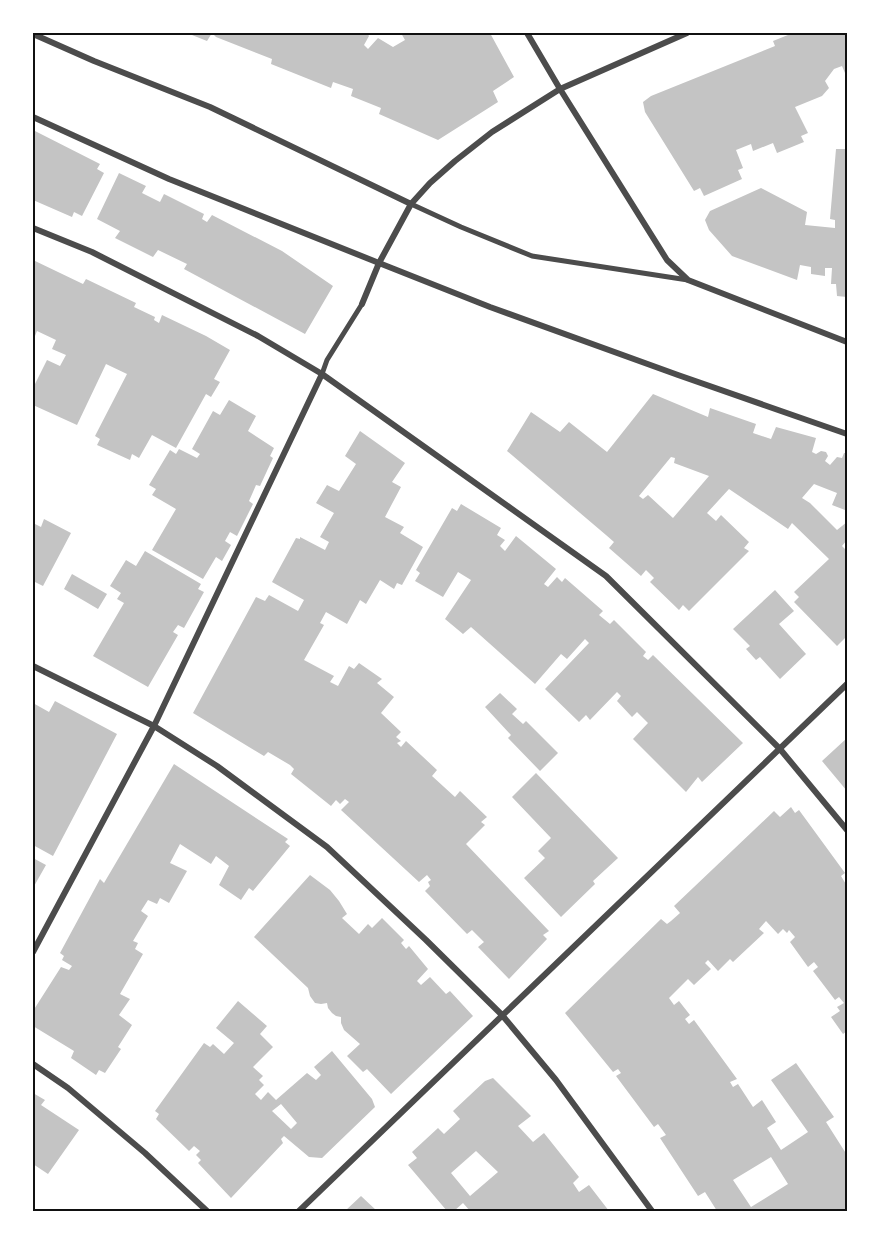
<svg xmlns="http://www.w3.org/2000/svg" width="880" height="1244" viewBox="0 0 880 1244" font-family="Manrope,sans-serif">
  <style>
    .building { fill: #c4c4c4; fill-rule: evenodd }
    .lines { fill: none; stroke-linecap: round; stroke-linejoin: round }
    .pedestrian { stroke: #4c4c4c; stroke-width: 5 }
    .minor { stroke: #4c4c4c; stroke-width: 6 }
    .neatline { fill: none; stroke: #111; stroke-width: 2 }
  </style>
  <rect width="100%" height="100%" fill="#fff"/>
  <path class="building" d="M187 33H367L369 36 364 45 368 49 378 38 393 47 405 40 401 33H490L514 77 493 91 498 102 438 140 379 114 381 108 351 96 353 89 333 82 331 88 271 64 272 59 216 37 212 33 207 41Z
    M793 33H847V72L845 73 842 66 834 69 825 81 829 88 822 96 795 107 808 133 801 136 804 142 777 153 773 143 753 151 751 144 736 150 743 168 738 170 742 179 704 196 700 188 694 191 645 112 643 102 651 96 775 46 773 41Z
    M33 130 100 164 97 169 104 173 82 216 74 212 72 217 33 200Z
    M836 149H847V297L837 296 836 284H831L832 268H825V276L811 274V267L800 265 797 280 732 256 709 230 705 220 710 211 761 188 807 212 805 225 835 228V220L830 219Z
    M119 173 146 186 142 193 160 202 164 194 204 214 202 219 207 222 212 215 282 251 333 286 305 334 184 269 187 264 158 250 153 257 115 238 120 231 97 219Z
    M33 260 83 284 86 279 136 303 134 307 155 317 154 320 159 323 162 315 206 336 230 350 214 379 220 382 211 397 206 394 176 448 152 435 139 458 132 454 130 460 97 445 100 439 95 436 127 374 106 364 77 425 33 405V388L47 360 60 366 66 355 52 349 56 340 37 331 33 341Z
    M653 394 708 417 710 408 756 424 753 433 771 439 776 427 816 438 812 452 816 454 821 451 826 452 828 456 825 461 830 465 837 457 842 458 844 453H847V505L845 510 832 505 837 493 814 484 802 498 810 503 837 530 847 522V540L842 546 847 551V636L837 646 794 602 799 597 794 592 829 559 792 523 788 529 729 489 707 513 716 521 721 515 749 542 744 548 749 551 689 611 683 605 679 610 650 582 654 578 646 570 641 576 609 548 614 542 606 535 507 451 531 412 560 432 569 422 607 452ZM671 457 675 458 674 463 709 476 673 518 648 495 643 499 639 496Z
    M229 400 256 416 248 431 274 448 270 456 273 458 260 486 256 485 253 492 249 501 253 504 237 536 230 532 225 541 231 545 222 561 216 557 203 579 152 550 176 509 152 495 156 489 149 485 170 450 176 454 179 449 197 458 200 454 192 449 213 411 220 415Z
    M360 431 405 463 392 482 401 487 385 517 404 527 400 533 423 547 402 585 397 583 394 589 380 580 366 604 360 600 347 624 326 612 320 623 324 625 304 660 334 676 330 682 338 686 349 666 354 669 359 663 382 679 377 683 394 697 381 713 401 732 396 737 401 741 397 743 401 747 406 741 437 770 432 776 455 797 460 791 487 817 481 822 485 825 466 844 549 931 543 935 547 939 509 979 478 947 484 942 472 930 467 934 425 891 430 886 428 882 431 880 427 875 419 882 341 810 349 802 345 799 340 804 336 800 331 806 291 774 294 769 290 765 268 752 264 756 193 713 256 597 265 601 269 595 298 611 304 600 272 582 296 538 300 539V537L325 550 329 542 320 537 334 513 316 503 327 485 339 491 356 464 345 456Z
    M461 504 501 528 497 535 505 540 500 546 505 551 516 536 556 569 544 584 548 587 557 577 562 582 565 578 603 611 599 615 610 624 614 620 646 652 643 656 648 660 653 655 743 743 702 782 698 777 686 792 633 739 648 723 637 712 632 717 617 701 621 696 617 692 590 720 586 715 579 722 545 689 589 643 585 639 567 659 561 654 535 684 471 627 463 634 445 619 471 580 458 572 443 597 415 581 420 573 416 570 452 508 457 511Z
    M44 519 71 533 43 586 33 581V523L41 527Z
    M145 551 201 584 198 589 204 592 184 628 178 625 173 632 178 635 148 687 93 656 124 603 117 599 121 593 110 586 126 560 136 566Z
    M72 574 107 594 98 609 64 589Z
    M775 590 794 611 779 624 806 654 780 679 760 657 756 660 746 649 750 646 733 629Z
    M500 693 517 709 512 714 523 724 526 721 558 753 540 771 508 738 511 735 485 707Z
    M55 701 117 734 53 856 33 845V703L49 712Z
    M847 738V791L822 761Z
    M174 764 288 839 285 842 290 846 253 891 249 888 241 900 219 885 229 866 216 856 211 864 180 844 170 863 187 871 169 903 160 898 157 904 148 900 141 911 148 916 133 941 138 943 135 949 143 954 120 994 130 999 119 1015 132 1025 118 1047 121 1049 105 1073 99 1070 96 1075 71 1058 74 1051 33 1026V1011L61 967 69 970 72 966 62 960 64 956 60 953 100 879 104 883Z
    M536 773 618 858 593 881 595 884 561 917 524 878 545 858 538 851 551 838 512 797Z
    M791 807 795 813 799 810 845 873 841 876 847 886V1031L843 1034 831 1017 840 1011 837 1007 844 1003 839 997 835 1000 813 971 818 967 814 962 808 967 790 942 795 937 789 930 787 933 783 929 778 934 766 921 759 929 764 933 733 962 730 959 718 971 708 960 705 963 711 969 694 985 688 979 669 998 674 1005 679 1001 690 1015 685 1019 689 1024 694 1020 737 1079 730 1082 733 1087 738 1084 753 1107 762 1100 776 1122 767 1128 781 1150 808 1132 771 1080 796 1063 834 1117 826 1122 847 1155V1211H717L705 1192 698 1196 660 1138 666 1135 658 1124 654 1127 616 1076 621 1073 618 1069 613 1072 565 1013 661 919 667 924 671 921 680 913 674 906 774 811 780 817ZM771 1157 788 1184 751 1207 733 1180Z
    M33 858 46 865 33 888Z
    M310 875 330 890 339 901 347 914 342 918 359 934 368 924 372 928 382 918 404 940 401 943 406 949 409 946 428 969 417 981 421 985 430 977 446 994 450 991 473 1016 391 1094 367 1069 363 1072 347 1056 360 1044 344 1030 341 1023V1017L336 1016 332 1013 328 1008 327 1003 321 1004 315 1003 310 996 308 988 254 937Z
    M238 1001 267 1026 260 1034 273 1047 253 1067 263 1076 259 1080 264 1085 255 1094 261 1100 268 1092 276 1100 307 1073 316 1080 321 1075 314 1067 332 1051 372 1099 375 1107 322 1158 309 1157 284 1136 281 1139 283 1143 231 1198 198 1163 201 1160 196 1155 200 1151 194 1146 189 1151 156 1119 159 1114 155 1111 204 1043 210 1047 213 1044 224 1054 234 1043 216 1028ZM281 1104 297 1123 291 1129 272 1111Z
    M493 1078 531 1116 518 1126 533 1142 544 1133 579 1177 573 1183 579 1192 589 1185 609 1211H470L463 1203 454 1211H447L408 1165 417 1158 412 1152 438 1128 444 1134 460 1119 453 1111 485 1081ZM476 1151 498 1172 470 1196 451 1173Z
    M33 1093 45 1100 41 1105 79 1130 48 1174 33 1164Z
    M361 1196 377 1211H345Z"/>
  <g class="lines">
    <path class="pedestrian" d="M411 204 461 227 532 256 688 280
      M322 374 327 360 362 304"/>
    <path class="minor" d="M527 33 560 89 667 260 688 280 847 342
      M33 34 94 61 210 107 411 204
      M33 117 169 179 379 263 490 307 678 375 847 434
      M33 228 92 252 258 336 322 374 606 576 780 749 847 830
      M362 304 379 263 411 204 430 183 455 161 492 132 560 89 687 33
      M33 666 154 726 217 766 327 847 426 940 502 1015 556 1080 652 1211
      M33 952 154 726 322 374
      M33 1064 68 1088 145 1153 207 1211
      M299 1211 847 684"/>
  </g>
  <rect width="880" height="1244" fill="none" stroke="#ffffff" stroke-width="69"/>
  <rect x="34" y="34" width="812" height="1176" class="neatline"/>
</svg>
